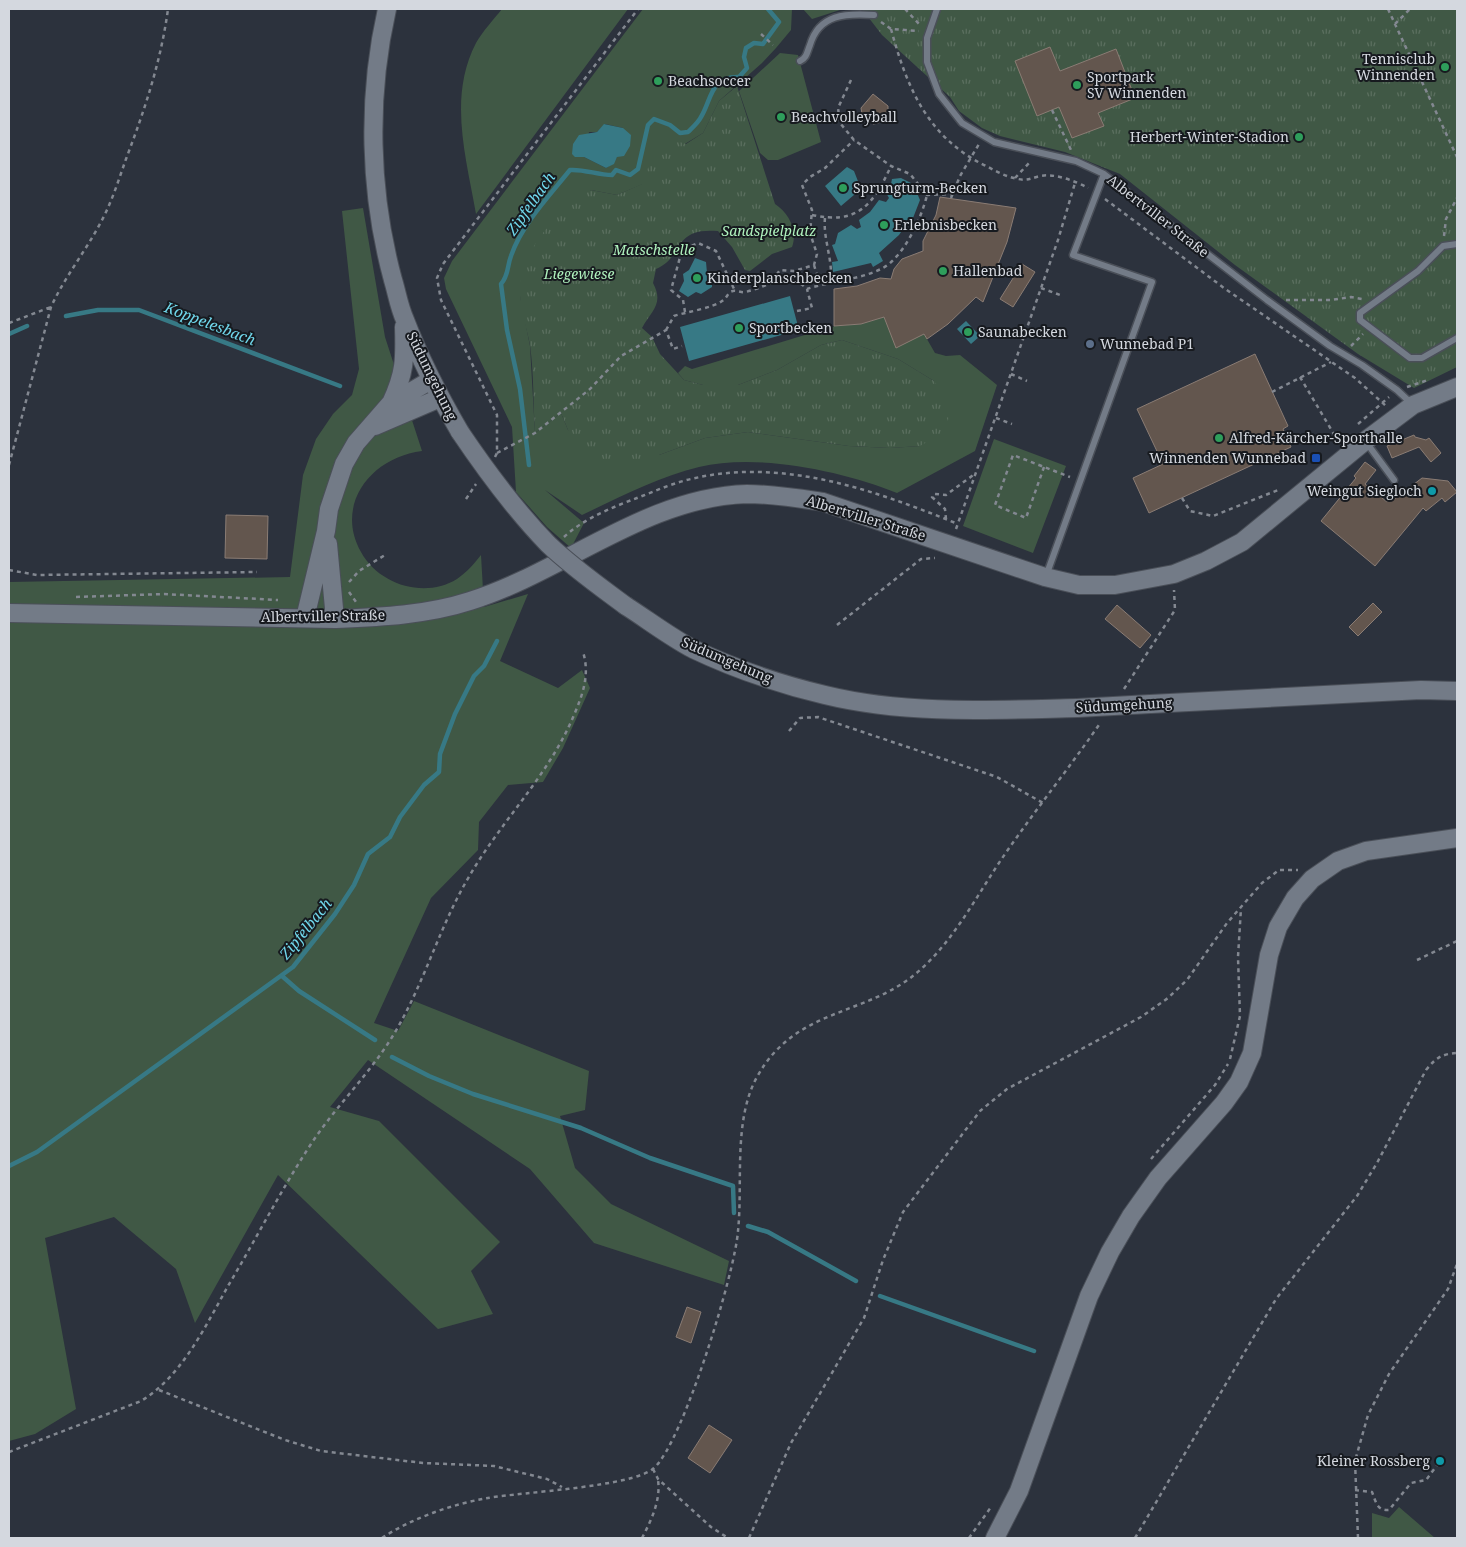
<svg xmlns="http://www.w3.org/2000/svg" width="1466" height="1547" viewBox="0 0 1466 1547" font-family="'Noto Serif',serif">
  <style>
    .green { fill: #405845; fill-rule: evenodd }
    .park { fill: url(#park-tufts) }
    .water { fill: #377985 }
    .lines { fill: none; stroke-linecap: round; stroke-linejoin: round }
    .stream { stroke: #377985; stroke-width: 4.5 }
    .building { fill: #63564e; stroke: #8a7c74 }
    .lane-casing { stroke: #4a4f58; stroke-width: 9 }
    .secondary-casing { stroke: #4a4f58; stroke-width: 20 }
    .path { stroke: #838891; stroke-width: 2.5; stroke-dasharray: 4 4; stroke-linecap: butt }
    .lane { stroke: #737b87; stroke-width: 6 }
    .secondary { stroke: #737b87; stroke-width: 18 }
    .secondary-bridge-casing { stroke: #4a4f58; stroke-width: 20; stroke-linecap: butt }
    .secondary-bridge { stroke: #737b87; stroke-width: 18 }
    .leisure-dot { fill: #2e9e5b; stroke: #171a1f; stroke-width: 2 }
    .service-dot { fill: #5c6f8a; stroke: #171a1f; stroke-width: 2 }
    .transit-dot { fill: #1a4fb4; stroke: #171a1f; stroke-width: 2 }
    .culture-dot { fill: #0f9aa8; stroke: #171a1f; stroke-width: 2 }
    .labels { text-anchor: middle; stroke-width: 4; stroke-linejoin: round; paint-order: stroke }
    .poi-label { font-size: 14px; fill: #d4d8df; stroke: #171a1f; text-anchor: start }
    .street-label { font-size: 14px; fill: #d4d8df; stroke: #171a1f }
    .park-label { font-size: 14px; font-style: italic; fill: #aff2bd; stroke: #171a1f }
    .water-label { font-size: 15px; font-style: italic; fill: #70d7eb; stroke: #171a1f }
  </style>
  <defs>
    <pattern id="park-tufts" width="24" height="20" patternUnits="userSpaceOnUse" patternTransform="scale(1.25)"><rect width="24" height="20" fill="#405845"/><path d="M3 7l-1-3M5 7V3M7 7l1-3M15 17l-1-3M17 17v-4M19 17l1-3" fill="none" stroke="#5b6f5f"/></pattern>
  </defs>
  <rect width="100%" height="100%" fill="#2c323d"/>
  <path class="green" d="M502 9H628L476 214C466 157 448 97 476 43 483 31 493 20 502 9Z
    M643 9H792L791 30 776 48 762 63 719 101 703 133 650 165 643 184 617 195 591 190 520 296 530 346 535 433 561 413 568 430 659 455 705 438 748 432 849 446 890 448 920 446 934 381 898 359 842 340 821 345 777 370 738 385H703L684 380 678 373 685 366 692 369 808 334H824L834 326 861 324 884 317 924 334 935 353 946 356 960 355 997 385 975 451 897 493C842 471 758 453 699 467 658 477 620 497 582 515L545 490 584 523 571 548 547 527 516 492 512 427 446 289 444 278 452 261ZM605 124 623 128C620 143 621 161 606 168L584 157 589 132H597Z
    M780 53 798 55 821 142 778 160H768L760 153 739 91Z
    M363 208 385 337 422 451C372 457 334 504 361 552 379 585 425 599 457 579 467 572 474 564 481 555L484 607 528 594 500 661 558 688 582 670 590 688 563 748 543 782 508 785 479 822 478 850 431 898 374 1023 398 1031 414 1001 589 1071 585 1110 560 1116 575 1168 611 1204 729 1261 724 1285 594 1243 530 1169 368 1060 330 1107 379 1121 500 1242 471 1271 493 1314 438 1329 278 1175 195 1323 176 1269 114 1217 45 1238 76 1409 35 1434 9 1441V582L290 577 303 475 316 439 333 414 352 395 359 369 342 211Z
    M994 439 1066 466 1033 553 963 526Z
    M1399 1507 1435 1538H1372V1513L1389 1518Z"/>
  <path class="park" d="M803 9H843L812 19Z
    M862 9H1457V367L1414 388 1358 354 1235 265 1120 174 1065 152 1000 136 982 128 959 111 950 97 882 35Z
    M737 86 775 204C789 213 798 231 792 247L772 254 750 271 745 270 732 247 718 231C671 227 685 257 656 269L653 283C664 304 652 310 642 328L652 337 660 354 684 380 703 385H738L777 370 821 345 842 340 898 359 934 381 950 402 947 430 920 446 890 448 849 446 748 432 705 438 632 465 602 461 583 447 568 430 561 413 535 433C533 404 534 374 530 345 527 329 521 313 520 296 518 252 556 212 591 190L617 195 642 184 660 136 686 144 703 133 719 101Z"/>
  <path class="water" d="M604 124 623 128 631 135 630 146 624 156 617 157 614 164 606 168 584 157H575L572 154 573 144 579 135 597 132Z
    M847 167 854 171 861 189 841 206 825 186Z
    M901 178 913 184 920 200 913 218 910 219 899 235 879 253 883 261 873 267 871 263 833 272 832 262 838 261 832 245 835 244 838 233 851 225 857 229 861 227 859 220 870 212 879 200 886 202 889 198 885 191 887 186 891 184 892 179Z
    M695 258 706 262 707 273 712 279V287L701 294 696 292 688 297 679 291 684 281 683 274 689 270Z
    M790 296 799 330 689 361 680 327Z
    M966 321 980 336 971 344 957 329Z"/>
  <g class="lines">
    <path class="stream" d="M66 316 98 310H139L340 386
      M9 334 27 326
      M529 465 520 389 507 330 501 284C509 275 507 266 511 256 522 224 549 196 570 170 585 169 597 175 612 175L616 170 630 175 638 169 648 125 654 119 670 125 680 133 688 132C692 128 698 123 701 117 712 99 710 76 739 77L747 68 744 57 746 48 754 43 763 44 779 22 768 9
      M282 976 299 991 375 1040
      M392 1057 429 1076 473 1094 581 1128 650 1158 733 1186 734 1213
      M9 1166 37 1152 293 967 335 914 354 885 368 854 390 837 400 817 424 785 439 772 440 754 455 714 474 676 484 666 497 641
      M748 1226 768 1232 856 1281
      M880 1296 1034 1351"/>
  </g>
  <path class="building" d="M1050 47 1060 71 1116 49 1135 98 1098 113 1104 126 1072 138 1059 107 1037 116 1015 61Z
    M873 94 888 106V111L879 123 873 124 862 114 861 108Z
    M940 197 1016 208 1007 242 983 302 976 297 948 324 927 339 924 334 896 348 884 317 861 324 834 326V289L857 286 880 278 891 279 894 269 902 259 923 251V241L936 215Z
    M1022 264 1035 272 1013 307 1000 299Z
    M1255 354 1288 426 1283 429 1291 447 1149 513 1133 478 1163 464 1137 409Z
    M1414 435 1415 437 1426 440 1429 438 1441 453 1431 462 1419 447 1392 458 1387 446Z
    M1365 462 1376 470 1365 484 1387 502 1391 498H1396L1403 492 1407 495 1405 491 1422 478 1448 481 1457 492 1445 502 1442 498 1426 511 1423 508 1375 566 1321 521 1356 478 1354 476Z
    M226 515 268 516 267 559 225 558Z
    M1373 603 1382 612 1358 636 1349 627Z
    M1117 605 1151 635 1140 648 1105 619Z
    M687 1307 701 1312 691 1343 676 1337Z
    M709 1425 732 1440 710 1473 688 1458Z"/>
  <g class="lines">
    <defs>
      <path id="lane" d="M937 9 927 38V62L939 94 962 123 994 142 1076 161 1104 174 1267 300 1330 346 1362 365 1397 390 1412 404
        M800 61C807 58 807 52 810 45 819 14 846 13 874 15
        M1457 244 1443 246 1418 271 1360 313V320L1410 358H1422L1457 338
        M1366 442 1394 480
        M1046 576 1152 282 1073 255 1104 174"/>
      <path id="secondary" d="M387 9C367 97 369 192 393 280 397 293 399 307 405 320 420 359 439 396 460 432
        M391 403C405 373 405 359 404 327
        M375 426 440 398
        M328 544 335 619
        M626 606C648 620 670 637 693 649 735 669 779 684 825 695 907 715 994 710 1077 708
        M9 613 335 619C380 617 427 615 470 601 563 572 646 497 747 494 773 494 797 498 823 502L1045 577 1079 585H1115L1174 574 1206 561 1242 542 1365 441 1413 405 1457 387
        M305 618 326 531 329 509 344 464 356 443 390 404 431 380
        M1150 704 1421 690 1457 691
        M995 1538 1019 1491 1089 1296 1110 1252 1131 1216 1158 1178 1224 1103 1239 1082 1252 1053 1269 955 1278 927 1295 898 1312 879 1338 861 1366 851 1457 838"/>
    </defs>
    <use href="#lane" class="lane-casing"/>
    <use href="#secondary" class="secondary-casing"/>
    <path class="path" d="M905 9 920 25
      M1388 9 1457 157
      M881 22 891 29 919 31
      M1395 24 1410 9
      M891 29C907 88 928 138 986 166 996 171 1006 177 1018 179 1027 181 1032 178 1040 176 1055 173 1075 181 1088 188
      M761 34 773 45
      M851 80 838 108 840 123 854 140 891 166 910 174 927 195 952 194
      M1052 110 1071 150
      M1015 178 1030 162
      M951 198 960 176 979 144
      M1105 199 1224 288 1355 378 1386 406
      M812 215C858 225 873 205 891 166
      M825 218C823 236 831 255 831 274
      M1444 236 1446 219 1457 198
      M814 265 820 285
      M772 281 780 270 794 271 814 265 817 254 810 233 812 210 802 185 810 177 825 168 854 140
      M1041 288 1060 295
      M1286 300H1331L1351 297 1362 299
      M797 311 812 308 807 289
      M685 312 683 300 671 290 682 250 698 243 716 251 735 291
      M9 323 51 307
      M666 330 674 316C686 312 713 308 722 301 726 299 727 295 730 292 736 289 740 293 745 292 766 288 788 269 807 289 831 281 858 280 881 269 903 259 922 217 927 195
      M1026 331 1042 338
      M1351 346 1363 334
      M1011 374 1027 381
      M1300 377 1338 441
      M1407 387 1428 380
      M1272 392 1331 362
      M996 418 1012 424
      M1358 424 1389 397
      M497 453 535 433 590 389 621 356 666 330 673 349 682 346
      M495 457 497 453V415L441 300 437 278 443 264 638 9
      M9 465 51 307C66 274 90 246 106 212 114 195 120 176 126 159 145 109 161 61 168 9
      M1044 467 1026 518 995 505 1013 455 1070 477
      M1182 498 1190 511 1213 516 1278 490
      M466 499 476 484
      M946 519 945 509 932 497 935 494 946 495 976 473
      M956 529 1058 240 1075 183
      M564 537C583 519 613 507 637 498 655 491 673 483 691 479 782 457 874 490 958 524
      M9 570 37 575 257 572
      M349 582 359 571 385 555
      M349 592 356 602
      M76 597 164 594 278 600
      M837 625 921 559 935 558
      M1124 689 1175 610 1174 590
      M789 731 800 718 818 717 997 777 1043 803
      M1417 960 1457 941
      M1230 1059 1240 1016 1238 957 1241 908
      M1151 1159 1215 1085 1228 1064
      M159 1390 285 1440 321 1451 423 1463 494 1466 547 1479 562 1487
      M9 1452 141 1401C182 1376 205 1327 228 1286 256 1239 281 1190 311 1144 338 1103 374 1070 398 1027 426 978 441 923 470 875 502 820 549 775 574 715 583 694 590 674 583 652
      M653 1469 658 1479 711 1527 728 1538
      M1355 1490 1372 1492C1376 1502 1377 1511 1389 1510L1411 1483 1426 1480 1438 1464
      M382 1538C412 1518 453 1504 488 1498 522 1492 633 1487 654 1468 683 1442 735 1273 738 1231 743 1183 733 1120 757 1077 796 1006 868 1017 920 970 956 938 978 893 1005 854 1036 809 1070 767 1101 722
      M642 1538C651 1521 661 1500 658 1480
      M749 1538 791 1443 864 1318 883 1260 903 1212 980 1111 1007 1089 1141 1017 1168 998 1187 980 1227 923 1262 883 1279 870H1298
      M969 1538 991 1507
      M1135 1538 1276 1299 1357 1196 1377 1163 1426 1070C1436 1058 1441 1054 1457 1053
      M1358 1538 1355 1461 1368 1415 1389 1374 1448 1289 1457 1264"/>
    <use href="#lane" class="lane"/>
    <use href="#secondary" class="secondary"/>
    <defs>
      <path id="secondary-bridge" d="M460 432C487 472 515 510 548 544 572 567 599 586 626 606
        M1077 708 1150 704"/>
    </defs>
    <use href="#secondary-bridge" class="secondary-bridge-casing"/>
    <use href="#secondary-bridge" class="secondary-bridge"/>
  </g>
  <g class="leisure-dot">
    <circle cx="1445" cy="67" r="5"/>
    <circle cx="658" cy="81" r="5"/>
    <circle cx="1077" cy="85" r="5"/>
    <circle cx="781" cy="117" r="5"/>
    <circle cx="1299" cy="137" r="5"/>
    <circle cx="843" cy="188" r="5"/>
    <circle cx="884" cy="225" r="5"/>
    <circle cx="943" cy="271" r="5"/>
    <circle cx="697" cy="278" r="5"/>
    <circle cx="739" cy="328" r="5"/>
    <circle cx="968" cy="332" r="5"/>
    <circle cx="1219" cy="438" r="5"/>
  </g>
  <circle class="service-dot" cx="1090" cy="344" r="5"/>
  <rect class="transit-dot" x="1311" y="453" width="10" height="10" rx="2.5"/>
  <g class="culture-dot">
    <circle cx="1432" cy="491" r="5"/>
    <circle cx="1440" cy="1461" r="5"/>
  </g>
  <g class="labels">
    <g class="poi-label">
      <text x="1435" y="64" text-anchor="end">Tennisclub<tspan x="1435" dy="16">Winnenden</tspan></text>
      <text x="1087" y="82">Sportpark<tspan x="1087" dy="16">SV Winnenden</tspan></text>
      <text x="668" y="86">Beachsoccer</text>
      <text x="791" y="122">Beachvolleyball</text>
      <text x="1289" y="142" text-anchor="end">Herbert-Winter-Stadion</text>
      <text x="853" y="193">Sprungturm-Becken</text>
      <text x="894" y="230">Erlebnisbecken</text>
      <text x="953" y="276">Hallenbad</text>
      <text x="707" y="283">Kinderplanschbecken</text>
      <text x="749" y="333">Sportbecken</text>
      <text x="978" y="337">Saunabecken</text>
      <text x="1100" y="349">Wunnebad P1</text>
      <text x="1229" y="443">Alfred-Kärcher-Sporthalle</text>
      <text x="1306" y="463" text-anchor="end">Winnenden Wunnebad</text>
      <text x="1422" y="496" text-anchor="end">Weingut Siegloch</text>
      <text x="1430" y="1466" text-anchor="end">Kleiner Rossberg</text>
    </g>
    <g class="street-label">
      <text transform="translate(1158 216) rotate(38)" y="5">Albertviller Straße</text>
      <text transform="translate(432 376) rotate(64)" y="5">Südumgehung</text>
      <text transform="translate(866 518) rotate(17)" y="5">Albertviller Straße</text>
      <text transform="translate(323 616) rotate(-1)" y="5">Albertviller Straße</text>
      <text transform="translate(727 660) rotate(23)" y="5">Südumgehung</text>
      <text transform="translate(1124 705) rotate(-3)" y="5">Südumgehung</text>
    </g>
    <g class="park-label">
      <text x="769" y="236">Sandspielplatz</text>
      <text x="654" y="255">Matschstelle</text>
      <text x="579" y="279">Liegewiese</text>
    </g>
    <g class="water-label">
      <text transform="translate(531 204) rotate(-55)" y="5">Zipfelbach</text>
      <text transform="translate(210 324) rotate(21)" y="5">Koppelesbach</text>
      <text transform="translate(306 929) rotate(-51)" y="5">Zipfelbach</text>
    </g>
  </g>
  <rect width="1466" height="1547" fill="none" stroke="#d4d8df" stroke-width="20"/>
</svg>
